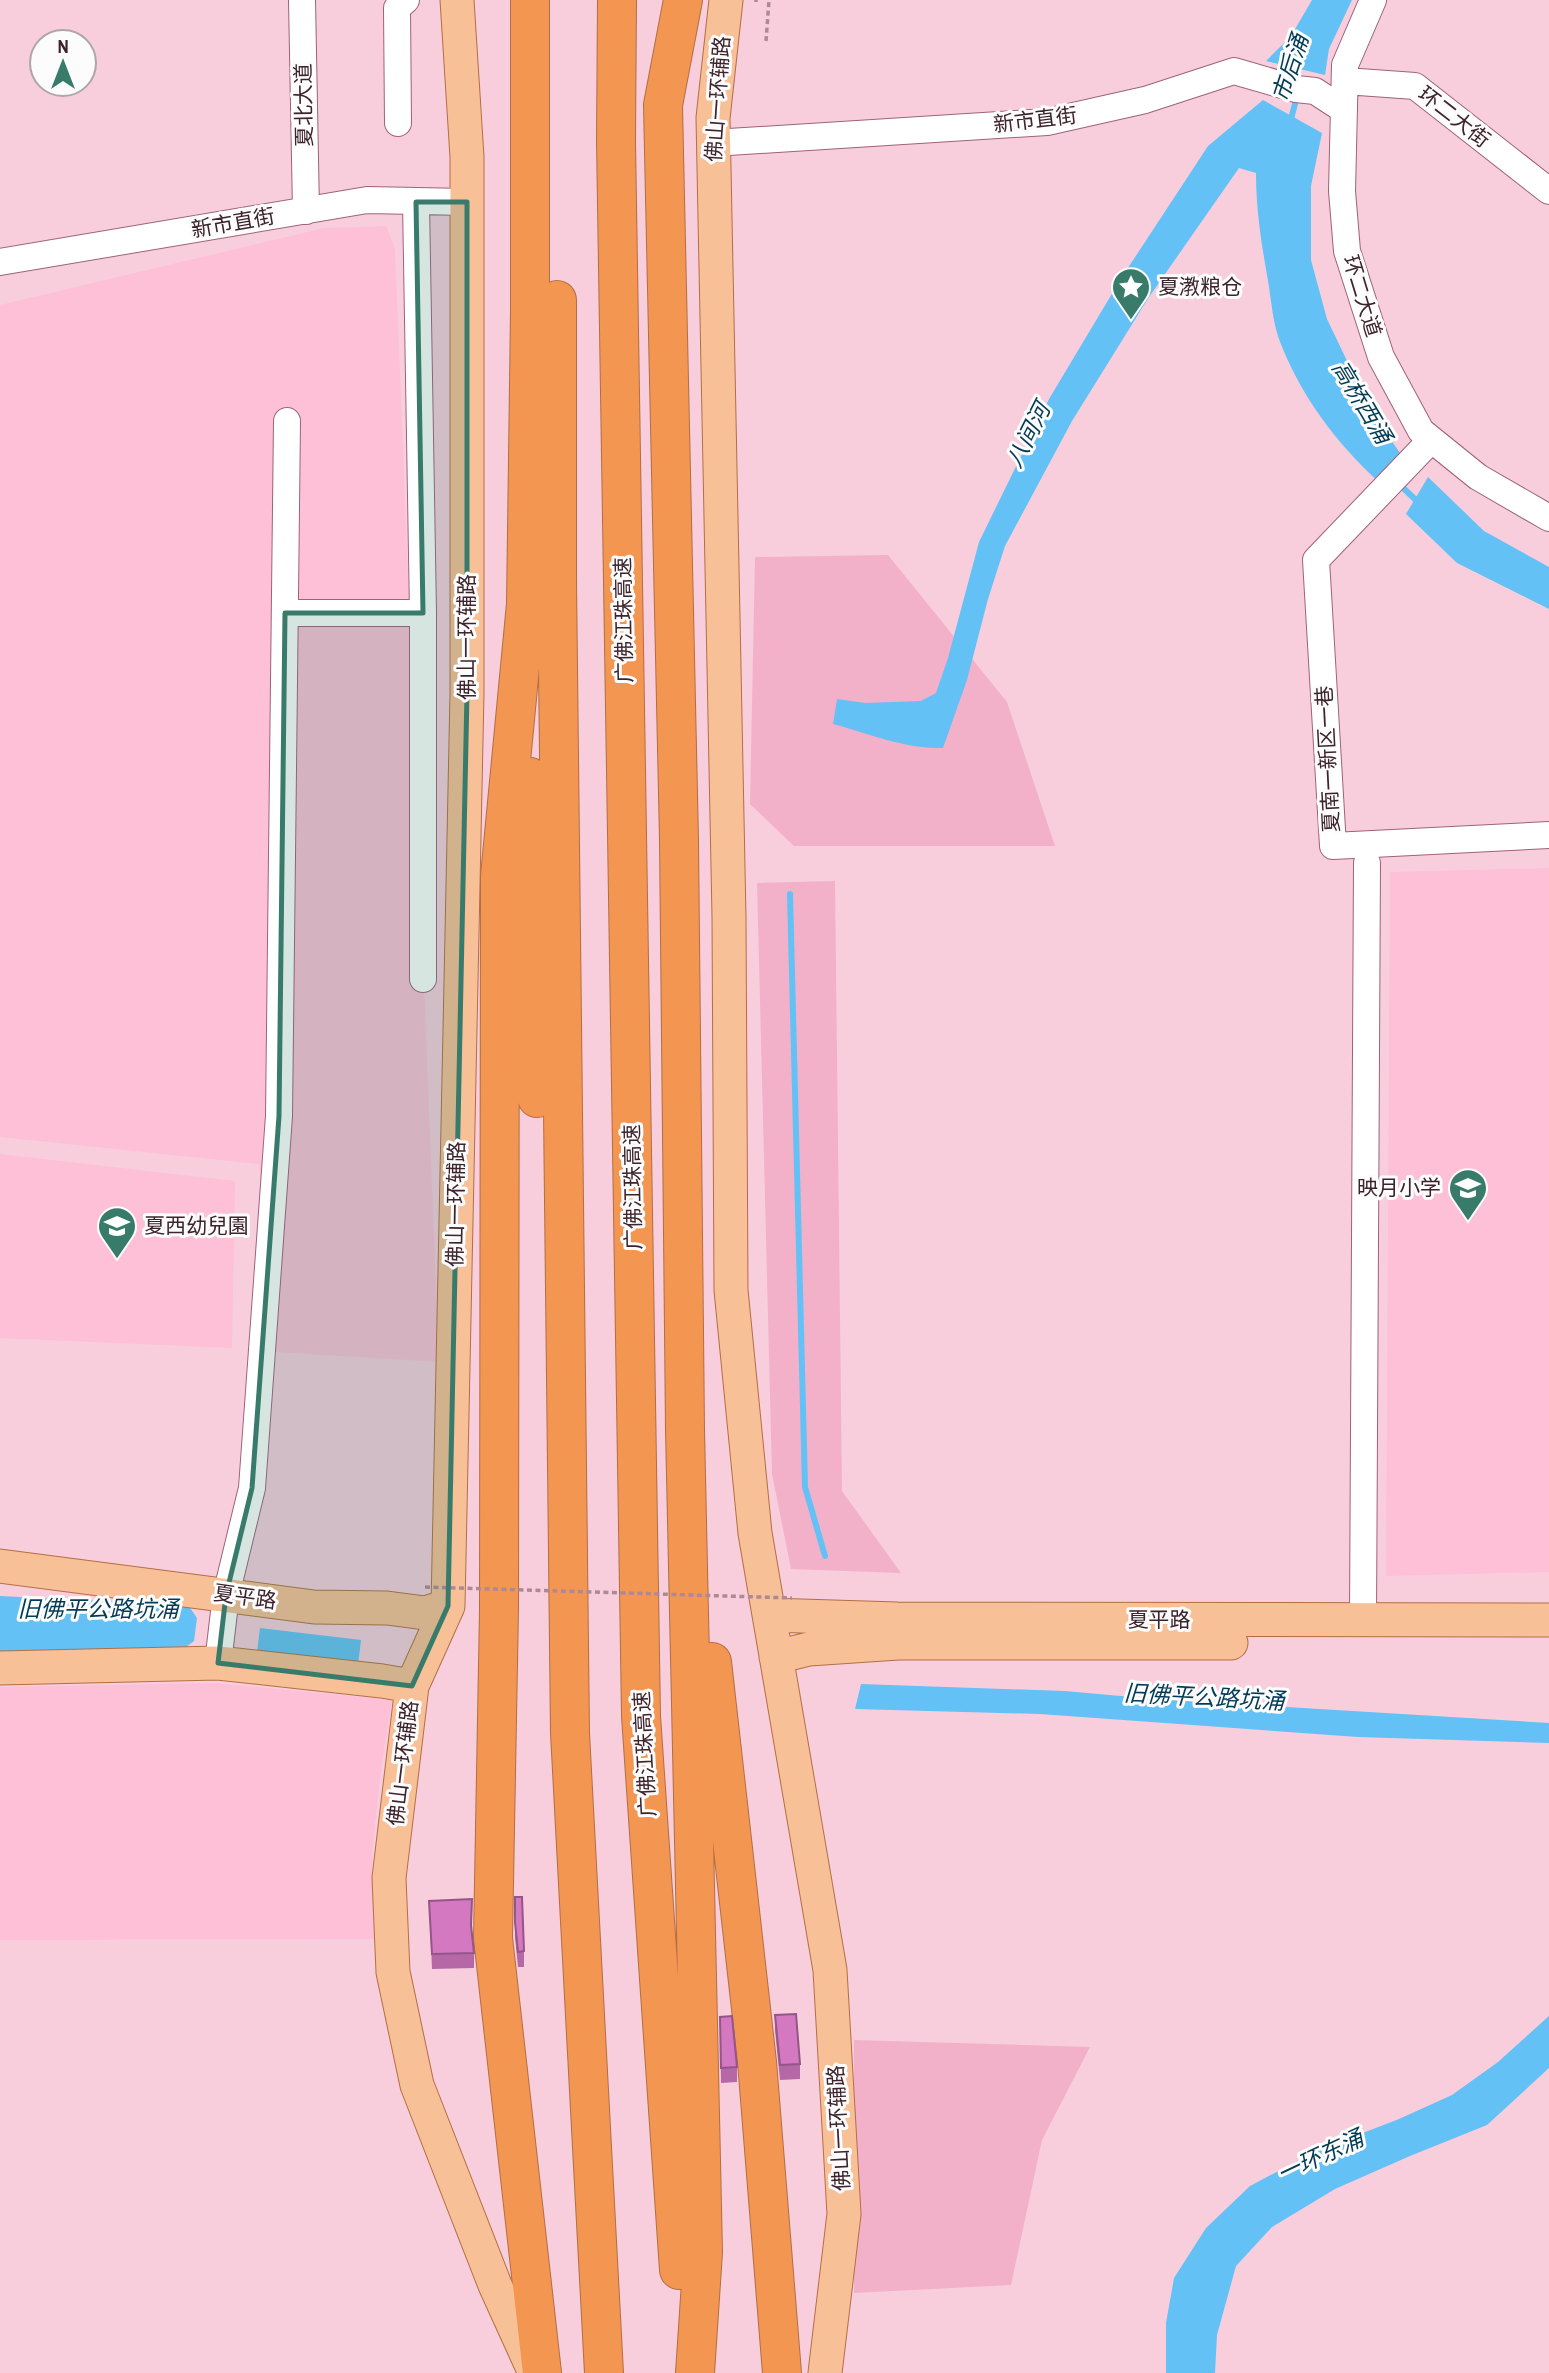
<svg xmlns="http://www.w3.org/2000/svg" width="1549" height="2373" viewBox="0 0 1549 2373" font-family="'Archivo Narrow','Noto Sans SC',sans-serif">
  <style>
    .built { fill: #fdc0d6 }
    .green { fill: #f2b1c9 }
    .water { fill: #64c1f5 }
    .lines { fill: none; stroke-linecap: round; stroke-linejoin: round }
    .stream { stroke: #64c1f5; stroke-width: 6 }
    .minor-casing { stroke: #9e627a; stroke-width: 28 }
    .major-casing { stroke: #b36e44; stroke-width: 35 }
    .highway-casing { stroke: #b36e44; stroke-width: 40 }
    .path { stroke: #ad8996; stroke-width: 3.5; stroke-dasharray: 5 3.5; stroke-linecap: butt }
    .minor { stroke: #fff; stroke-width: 26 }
    .major { stroke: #f8c097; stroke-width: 33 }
    .highway { stroke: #f39651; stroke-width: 38 }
    .path-bridge { stroke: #ad8996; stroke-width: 3.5; stroke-dasharray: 5 3.5; stroke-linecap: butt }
    .wall { fill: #b668a6 }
    .building { fill: #d479c1; stroke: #945587; stroke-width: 2 }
    .marked { fill: #397b6b; fill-opacity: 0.2; stroke: #397b6b; stroke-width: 5; stroke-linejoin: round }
    .labels { text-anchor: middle; stroke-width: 6; stroke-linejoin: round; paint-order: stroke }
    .street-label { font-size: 21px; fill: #3c232c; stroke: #fcfcfc }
    .poi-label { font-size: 21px; fill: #3c232c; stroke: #fcfcfc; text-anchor: start }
    .water-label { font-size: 23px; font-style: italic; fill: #023b55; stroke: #fcfcfc }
  </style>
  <rect width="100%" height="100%" fill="#f8cedd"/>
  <path class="built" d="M386 226 395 248 439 1362 276 1352 259 1164 0 1137V305L324 228Z
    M1549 868V1572L1386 1576 1390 872Z
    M0 1154 235 1181 232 1348 0 1338Z
    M215 1683 392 1700 381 1770 372 1853 374 1939 0 1940V1687Z"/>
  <path class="green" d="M888 555 1007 702 1055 846H794L750 804 755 557Z
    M835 881 842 1491 901 1573 791 1569 772 1474 757 883Z
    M854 2040 1090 2047 1042 2140 1011 2285 854 2293Z"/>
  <path class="water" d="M1312 0H1352L1329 49 1325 75 1266 61 1291 36Z
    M1263 100 1322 133 1311 186V260L1327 319 1371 411 1402 456 1380 483C1336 443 1300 395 1279 339 1272 319 1271 296 1267 275 1261 241 1256 208 1256 173L1239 168 1149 297 1072 421 1005 546 988 599 967 680 943 748C906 749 869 734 833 724L837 699 865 703 921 701 936 693 948 658 979 542 1049 399 1122 277 1208 146Z
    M1428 477 1484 531 1549 567V609L1457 563 1406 514Z
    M0 1596 188 1605 197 1618 194 1641 174 1656 0 1657Z
    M260 1628 361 1640 358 1665 257 1652Z
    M861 1684 1065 1691 1154 1699 1549 1723V1743L1358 1737 1040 1714 855 1709Z
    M1549 2016V2068L1487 2125 1410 2156 1335 2189 1272 2227 1236 2266 1217 2335 1215 2373H1166V2323L1174 2278 1206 2228 1250 2186 1316 2151 1399 2119 1452 2095 1498 2062Z"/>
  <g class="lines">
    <path class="stream" d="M1290 123 1297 96
      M1399 484 1419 503
      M790 894 805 1487 825 1556"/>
    <defs>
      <path id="minor" d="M302 0 306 211
        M1373 0 1345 65 1342 191 1347 251 1381 357 1421 431 1478 477 1549 518
        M1345 81 1415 86 1549 191
        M398 123 397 8 406 0
        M713 143 1047 122 1145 100 1234 71 1296 89 1315 91 1344 110
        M416 202 423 613V979
        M0 262 367 200 467 202
        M1431 440 1316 560 1333 846 1549 835
        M285 613H423
        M1363 1620 1367 863
        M218 1663 226 1595 252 1488 279 1116 287 421"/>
      <path id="major" d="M457 0 467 157V693L448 1606 412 1686 389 1878 393 1972 417 2085 495 2285 535 2373
        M726 0 713 118 729 917 731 1290 755 1533 830 1970 844 2214 825 2373
        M0 1566 314 1607 387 1608 425 1613 448 1606
        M769 1615 897 1619 1549 1620
        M776 1657 809 1649 898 1643H1231
        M0 1668 218 1663 382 1681 412 1686"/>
      <path id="highway" d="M530 0V311L526 604 500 876 499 1609 493 1938 542 2373
        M617 0 616 141 641 1716 679 2270
        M683 0 663 105 679 840 685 1430 703 2252 695 2373
        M557 300V579L570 1733 604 2373
        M530 777 537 1098
        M712 1662 757 2062 782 2373"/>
    </defs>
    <use href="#minor" class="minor-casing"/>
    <use href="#major" class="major-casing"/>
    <use href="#highway" class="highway-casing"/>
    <path class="path" d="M756 2V0
      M766 41 769 0"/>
    <use href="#minor" class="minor"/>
    <use href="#major" class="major"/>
    <use href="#highway" class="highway"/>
    <path class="path-bridge" d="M425 1587 792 1598"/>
  </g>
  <path class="wall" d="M515 1897 524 1951V1967H518L515 1937Z
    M429 1901 471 1927 474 1953V1968L432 1969Z
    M775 2015 800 2064V2079L780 2080 775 2030Z
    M720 2017 737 2067V2082L721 2083Z"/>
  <path class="building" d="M515 1897H522L524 1951 518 1952 515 1922Z
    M472 1899 471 1925 474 1953 432 1954 429 1901Z
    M796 2014 800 2064 780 2065 775 2015Z
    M732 2016 737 2067 721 2068 720 2017Z"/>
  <path class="marked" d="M416 202H467V693L448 1606 412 1686 218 1663 226 1595 252 1488 279 1116 285 613H423Z"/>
  <defs>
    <symbol id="sight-pin" viewBox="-11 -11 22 30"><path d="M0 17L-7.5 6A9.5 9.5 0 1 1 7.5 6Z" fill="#397b6b" stroke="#fcfcfc"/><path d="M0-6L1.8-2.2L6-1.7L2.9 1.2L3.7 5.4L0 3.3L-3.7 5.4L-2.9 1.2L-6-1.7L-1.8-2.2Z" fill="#fff"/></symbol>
    <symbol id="school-pin" viewBox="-11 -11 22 30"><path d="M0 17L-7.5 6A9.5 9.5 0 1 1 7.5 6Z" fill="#397b6b" stroke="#fcfcfc"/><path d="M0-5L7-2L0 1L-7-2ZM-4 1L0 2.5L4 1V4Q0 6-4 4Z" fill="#fff"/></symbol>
  </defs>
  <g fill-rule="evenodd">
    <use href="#sight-pin" x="1109" y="265" width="44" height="60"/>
    <use href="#school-pin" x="1446" y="1166" width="44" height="60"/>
    <use href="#school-pin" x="95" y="1204" width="44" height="60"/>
  </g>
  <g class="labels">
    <g class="street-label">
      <text transform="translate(718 99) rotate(-86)" y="7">佛山一环辅路</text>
      <text transform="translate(304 105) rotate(-91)" y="7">夏北大道</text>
      <text transform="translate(1454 117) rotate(38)" y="7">环二大街</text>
      <text transform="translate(1035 120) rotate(-7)" y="7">新市直街</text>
      <text transform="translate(233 223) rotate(-10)" y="7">新市直街</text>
      <text transform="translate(1362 296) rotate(73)" y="7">环二大道</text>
      <text transform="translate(624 620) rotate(-91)" y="7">广佛江珠高速</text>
      <text transform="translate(467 637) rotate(-90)" y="7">佛山一环辅路</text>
      <text transform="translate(1328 759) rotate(-93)" y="7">夏南一新区一巷</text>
      <text transform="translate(633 1187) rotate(-91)" y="7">广佛江珠高速</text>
      <text transform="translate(456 1204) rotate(-89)" y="7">佛山一环辅路</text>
      <text transform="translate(245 1597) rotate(8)" y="7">夏平路</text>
      <text x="1159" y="1627">夏平路</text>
      <text transform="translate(645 1754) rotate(-93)" y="7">广佛江珠高速</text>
      <text transform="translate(403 1763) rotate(-83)" y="7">佛山一环辅路</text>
      <text transform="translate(839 2128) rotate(-93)" y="7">佛山一环辅路</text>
    </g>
    <g class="poi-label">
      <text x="1158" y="294">夏漖粮仓</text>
      <text x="1441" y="1195" text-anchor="end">映月小学</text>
      <text x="144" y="1233">夏西幼兒園</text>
    </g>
    <g class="water-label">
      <text transform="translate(1290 68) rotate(-72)" y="8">市后涌</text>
      <text transform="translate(1362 402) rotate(59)" y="8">高桥西涌</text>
      <text transform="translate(1028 435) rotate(-63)" y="8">八间河</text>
      <text x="98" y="1617">旧佛平公路坑涌</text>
      <text transform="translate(1204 1697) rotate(3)" y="8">旧佛平公路坑涌</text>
      <text transform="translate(1320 2156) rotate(-25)" y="8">一环东涌</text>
    </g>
  </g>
  <g transform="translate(63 63)"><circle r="33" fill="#fcfcfc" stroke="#afa5a9" stroke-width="2"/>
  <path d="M0-5L12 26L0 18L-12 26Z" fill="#397b6b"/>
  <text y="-10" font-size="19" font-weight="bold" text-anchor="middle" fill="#3c232c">N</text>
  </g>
</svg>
